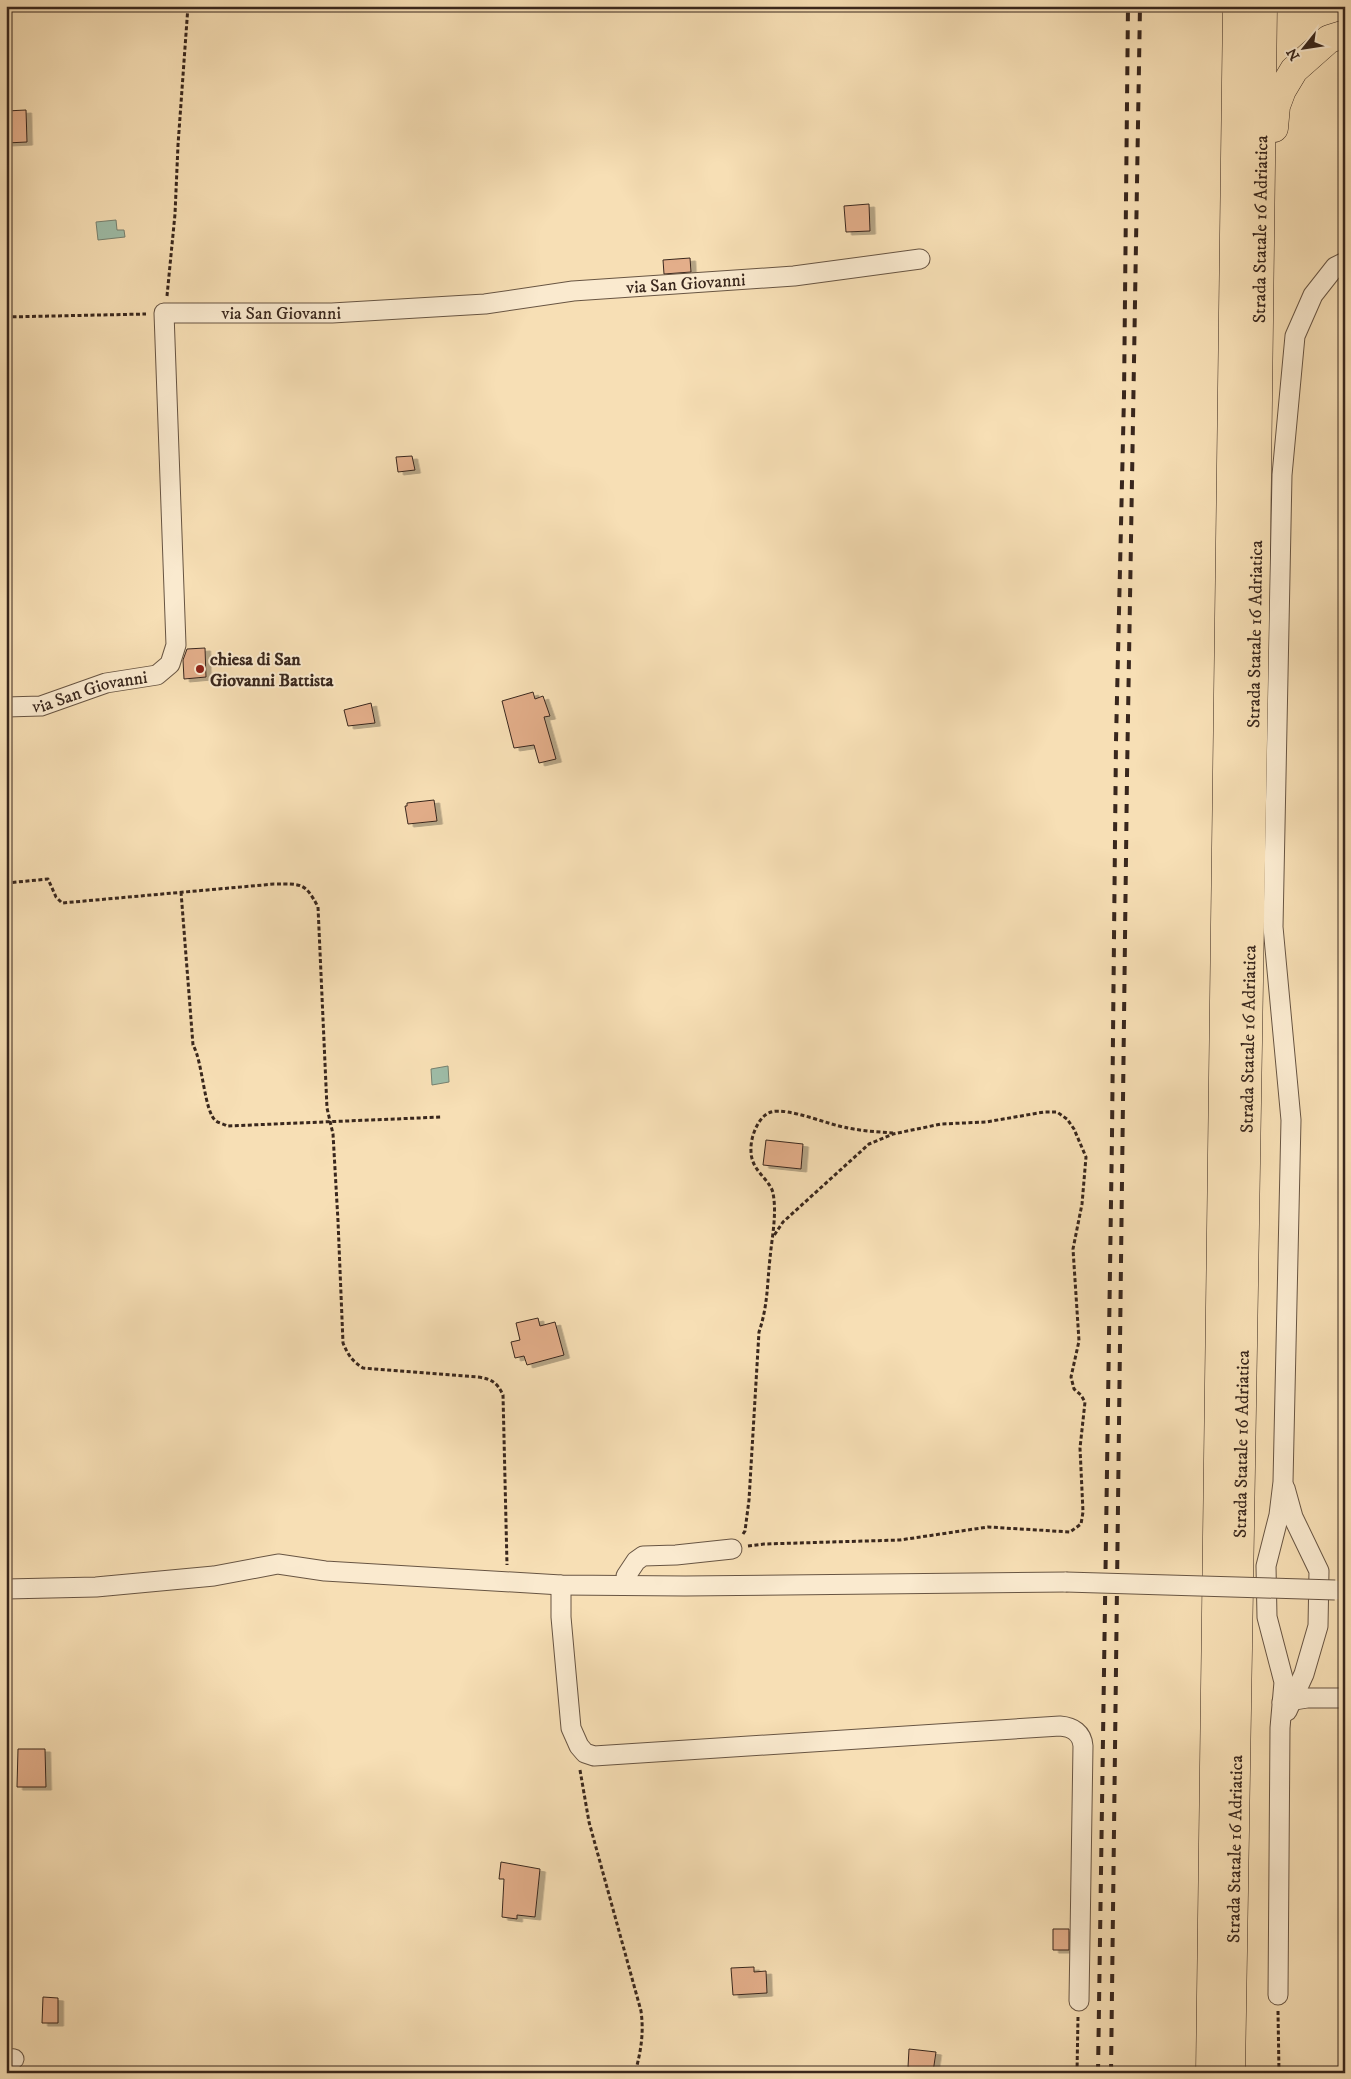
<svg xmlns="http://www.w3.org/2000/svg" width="1351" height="2079" viewBox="0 0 1351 2079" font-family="'IM FELL DW Pica',serif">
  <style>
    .water { fill: #9ebda8; stroke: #768170 }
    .building { fill: #e3ae8a; stroke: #39271d; filter: url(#shadow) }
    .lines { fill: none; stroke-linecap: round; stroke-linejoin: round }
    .minor-casing { stroke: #685543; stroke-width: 21 }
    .highway-casing { stroke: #39271d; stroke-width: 29 }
    .path { stroke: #39271d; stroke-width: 3; stroke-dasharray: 4 2.5; stroke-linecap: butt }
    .minor { stroke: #faeacf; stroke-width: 19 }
    .highway { stroke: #f7dfb5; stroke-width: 28 }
    .rail { stroke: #39271d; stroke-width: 4; stroke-dasharray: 9 9; stroke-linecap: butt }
    .minor-bridge-casing { stroke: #685543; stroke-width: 21; stroke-linecap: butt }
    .minor-bridge { stroke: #faeacf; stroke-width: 19 }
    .poi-dot { fill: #8f2418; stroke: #faeacf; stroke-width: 2 }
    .labels { text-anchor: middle; stroke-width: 4; stroke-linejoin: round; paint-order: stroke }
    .street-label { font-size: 18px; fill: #39271d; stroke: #faeacf }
    .poi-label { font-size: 18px; font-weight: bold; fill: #39271d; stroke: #faeacf; text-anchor: start }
  </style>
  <defs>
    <filter id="shadow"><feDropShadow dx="5.5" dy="3" stdDeviation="0" flood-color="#0004"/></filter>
  </defs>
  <rect width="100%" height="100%" fill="#f7dfb5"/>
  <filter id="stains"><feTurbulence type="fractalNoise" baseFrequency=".004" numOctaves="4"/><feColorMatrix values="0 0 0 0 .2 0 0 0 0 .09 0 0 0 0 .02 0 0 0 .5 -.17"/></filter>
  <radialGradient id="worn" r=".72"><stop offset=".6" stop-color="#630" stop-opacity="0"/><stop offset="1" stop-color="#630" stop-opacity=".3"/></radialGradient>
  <path class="water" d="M116 220 117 230H124L125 237 98 240 96 222Z
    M448 1066 449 1082 432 1085 431 1069Z"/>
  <path class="building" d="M26 110 27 142 6 143V111Z
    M869 204 870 231 846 232 844 206Z
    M690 258 691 272 664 274 663 260Z
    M412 456 415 470 398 472 396 457Z
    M205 648 206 677 184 679 183 660 187 649Z
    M533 692 535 699 543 696 550 716 544 717 556 759 539 763 534 745 514 748 502 701Z
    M371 703 375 723 348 726 344 710Z
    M434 800 437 821 408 824 405 806H407V803Z
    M766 1140 803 1144 801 1169 763 1165Z
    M538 1318 540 1326 555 1322 564 1355 527 1365 524 1356 515 1358 511 1342 520 1340 516 1323Z
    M18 1749H45L46 1787H17Z
    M501 1862 540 1869 535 1917 517 1915V1919L502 1917 504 1879H499Z
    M1053 1929H1069V1950H1053Z
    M754 1967V1972L766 1971 767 1993 733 1995 731 1968Z
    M43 1997 58 1998V2023H42Z
    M909 2049 936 2052 933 2072 908 2067Z"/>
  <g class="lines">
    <defs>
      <g id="minor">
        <path id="s1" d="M6 707 41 706 106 683 157 675 170 664 176 645 164 313H332L485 304 573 291 794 276 920 259"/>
        <path d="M1285 1488 1293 1517 1319 1571 1318 1626 1304 1674 1287 1711"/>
        <path d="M561 1585V1617L571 1728 579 1746 585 1753 594 1756 1060 1726C1073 1727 1082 1733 1083 1746L1079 2001"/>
        <path d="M628 1585 626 1576 636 1561 643 1556 676 1555 732 1549"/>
        <path d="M6 1589 96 1587 214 1576 278 1564 325 1571 561 1585 685 1586 1066 1582"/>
        <path d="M1282 1702 1307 1698H1345"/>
        <path d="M1278 1995 1280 1728 1284 1682 1267 1617 1266 1566 1279 1515 1283 1482 1291 1120 1273 927 1282 475 1295 336 1313 295 1335 267 1345 262"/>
        <path d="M6 2058 14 2059"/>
      </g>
      <g id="highway">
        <path d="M1274 128 1276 106 1282 90 1294 70 1329 39 1345 34"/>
        <path d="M1210 2073 1237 6"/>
        <path id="s2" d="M1231 2073 1256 558 1263 6"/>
      </g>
    </defs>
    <use href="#minor" class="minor-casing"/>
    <use href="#highway" class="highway-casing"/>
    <path class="path" d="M167 296 175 214 178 145 188 6
      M6 317 146 314
      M6 883 48 879 56 897 62 903 274 884C301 884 305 882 318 907L327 1108 333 1134 338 1221 343 1343C348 1355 352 1361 363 1368L478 1377C491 1379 497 1382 503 1395L507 1565
      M181 892 193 1045C203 1062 204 1112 216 1121 219 1123 224 1124 227 1126L442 1117
      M743 1534 745 1531 749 1500 759 1332C768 1305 767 1285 770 1258 772 1237 777 1214 773 1193 770 1179 751 1171 751 1151 750 1138 758 1116 771 1112 788 1107 829 1125 848 1128 863 1131 878 1132 893 1133
      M748 1546 764 1544 900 1540 988 1527 1070 1532 1081 1524 1083 1512 1080 1448 1085 1402 1081 1395 1074 1389 1071 1377 1079 1341 1073 1249 1082 1204 1086 1157 1074 1129 1067 1119 1057 1112H1044L986 1122 941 1124 893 1134 869 1144 783 1222 773 1237
      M580 1770 589 1822 641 2011C644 2033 641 2051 635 2073
      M1278 2011 1279 2073
      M1077 2073 1078 2017"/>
    <use href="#minor" class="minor"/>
    <use href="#highway" class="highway"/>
    <path class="rail" d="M1098 2073 1112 1136 1116 741 1124 396 1128 6
      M1111 2073 1127 776 1140 6"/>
    <defs>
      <path id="minor-bridge" d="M1066 1582 1335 1590"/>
    </defs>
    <use href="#minor-bridge" class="minor-bridge-casing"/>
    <use href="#minor-bridge" class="minor-bridge"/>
  </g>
  <circle class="poi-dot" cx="200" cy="669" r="5"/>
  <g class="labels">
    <g class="street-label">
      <text dy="6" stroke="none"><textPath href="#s2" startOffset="1844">Strada Statale 16 Adriatica</textPath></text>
      <text dy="6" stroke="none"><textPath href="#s1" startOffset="1048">via San Giovanni</textPath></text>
      <text dy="6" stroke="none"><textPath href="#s1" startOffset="642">via San Giovanni</textPath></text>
      <text dy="6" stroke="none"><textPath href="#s2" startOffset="1439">Strada Statale 16 Adriatica</textPath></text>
      <text dy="6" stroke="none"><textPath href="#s1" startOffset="86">via San Giovanni</textPath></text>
      <text dy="6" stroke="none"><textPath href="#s2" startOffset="1034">Strada Statale 16 Adriatica</textPath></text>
      <text dy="6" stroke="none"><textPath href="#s2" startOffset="629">Strada Statale 16 Adriatica</textPath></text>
      <text dy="6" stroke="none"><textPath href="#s2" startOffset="224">Strada Statale 16 Adriatica</textPath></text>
    </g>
    <g class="poi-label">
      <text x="210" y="665">chiesa di San<tspan x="210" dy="21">Giovanni Battista</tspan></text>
    </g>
  </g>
  <rect width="1351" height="2079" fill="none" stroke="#f7dfb5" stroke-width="25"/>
  <rect x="8" y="8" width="1336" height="2064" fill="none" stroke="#39271d" stroke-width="2.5"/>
  <rect x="12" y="12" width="1326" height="2054" fill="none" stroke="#39271d"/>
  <g transform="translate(1304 48) rotate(240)" stroke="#faeacf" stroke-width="4" paint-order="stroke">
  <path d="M0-4L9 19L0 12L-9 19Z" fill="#39271d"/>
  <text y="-8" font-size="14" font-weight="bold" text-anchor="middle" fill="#39271d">N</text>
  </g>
  <rect width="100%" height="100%" filter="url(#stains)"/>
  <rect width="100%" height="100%" fill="url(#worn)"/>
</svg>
